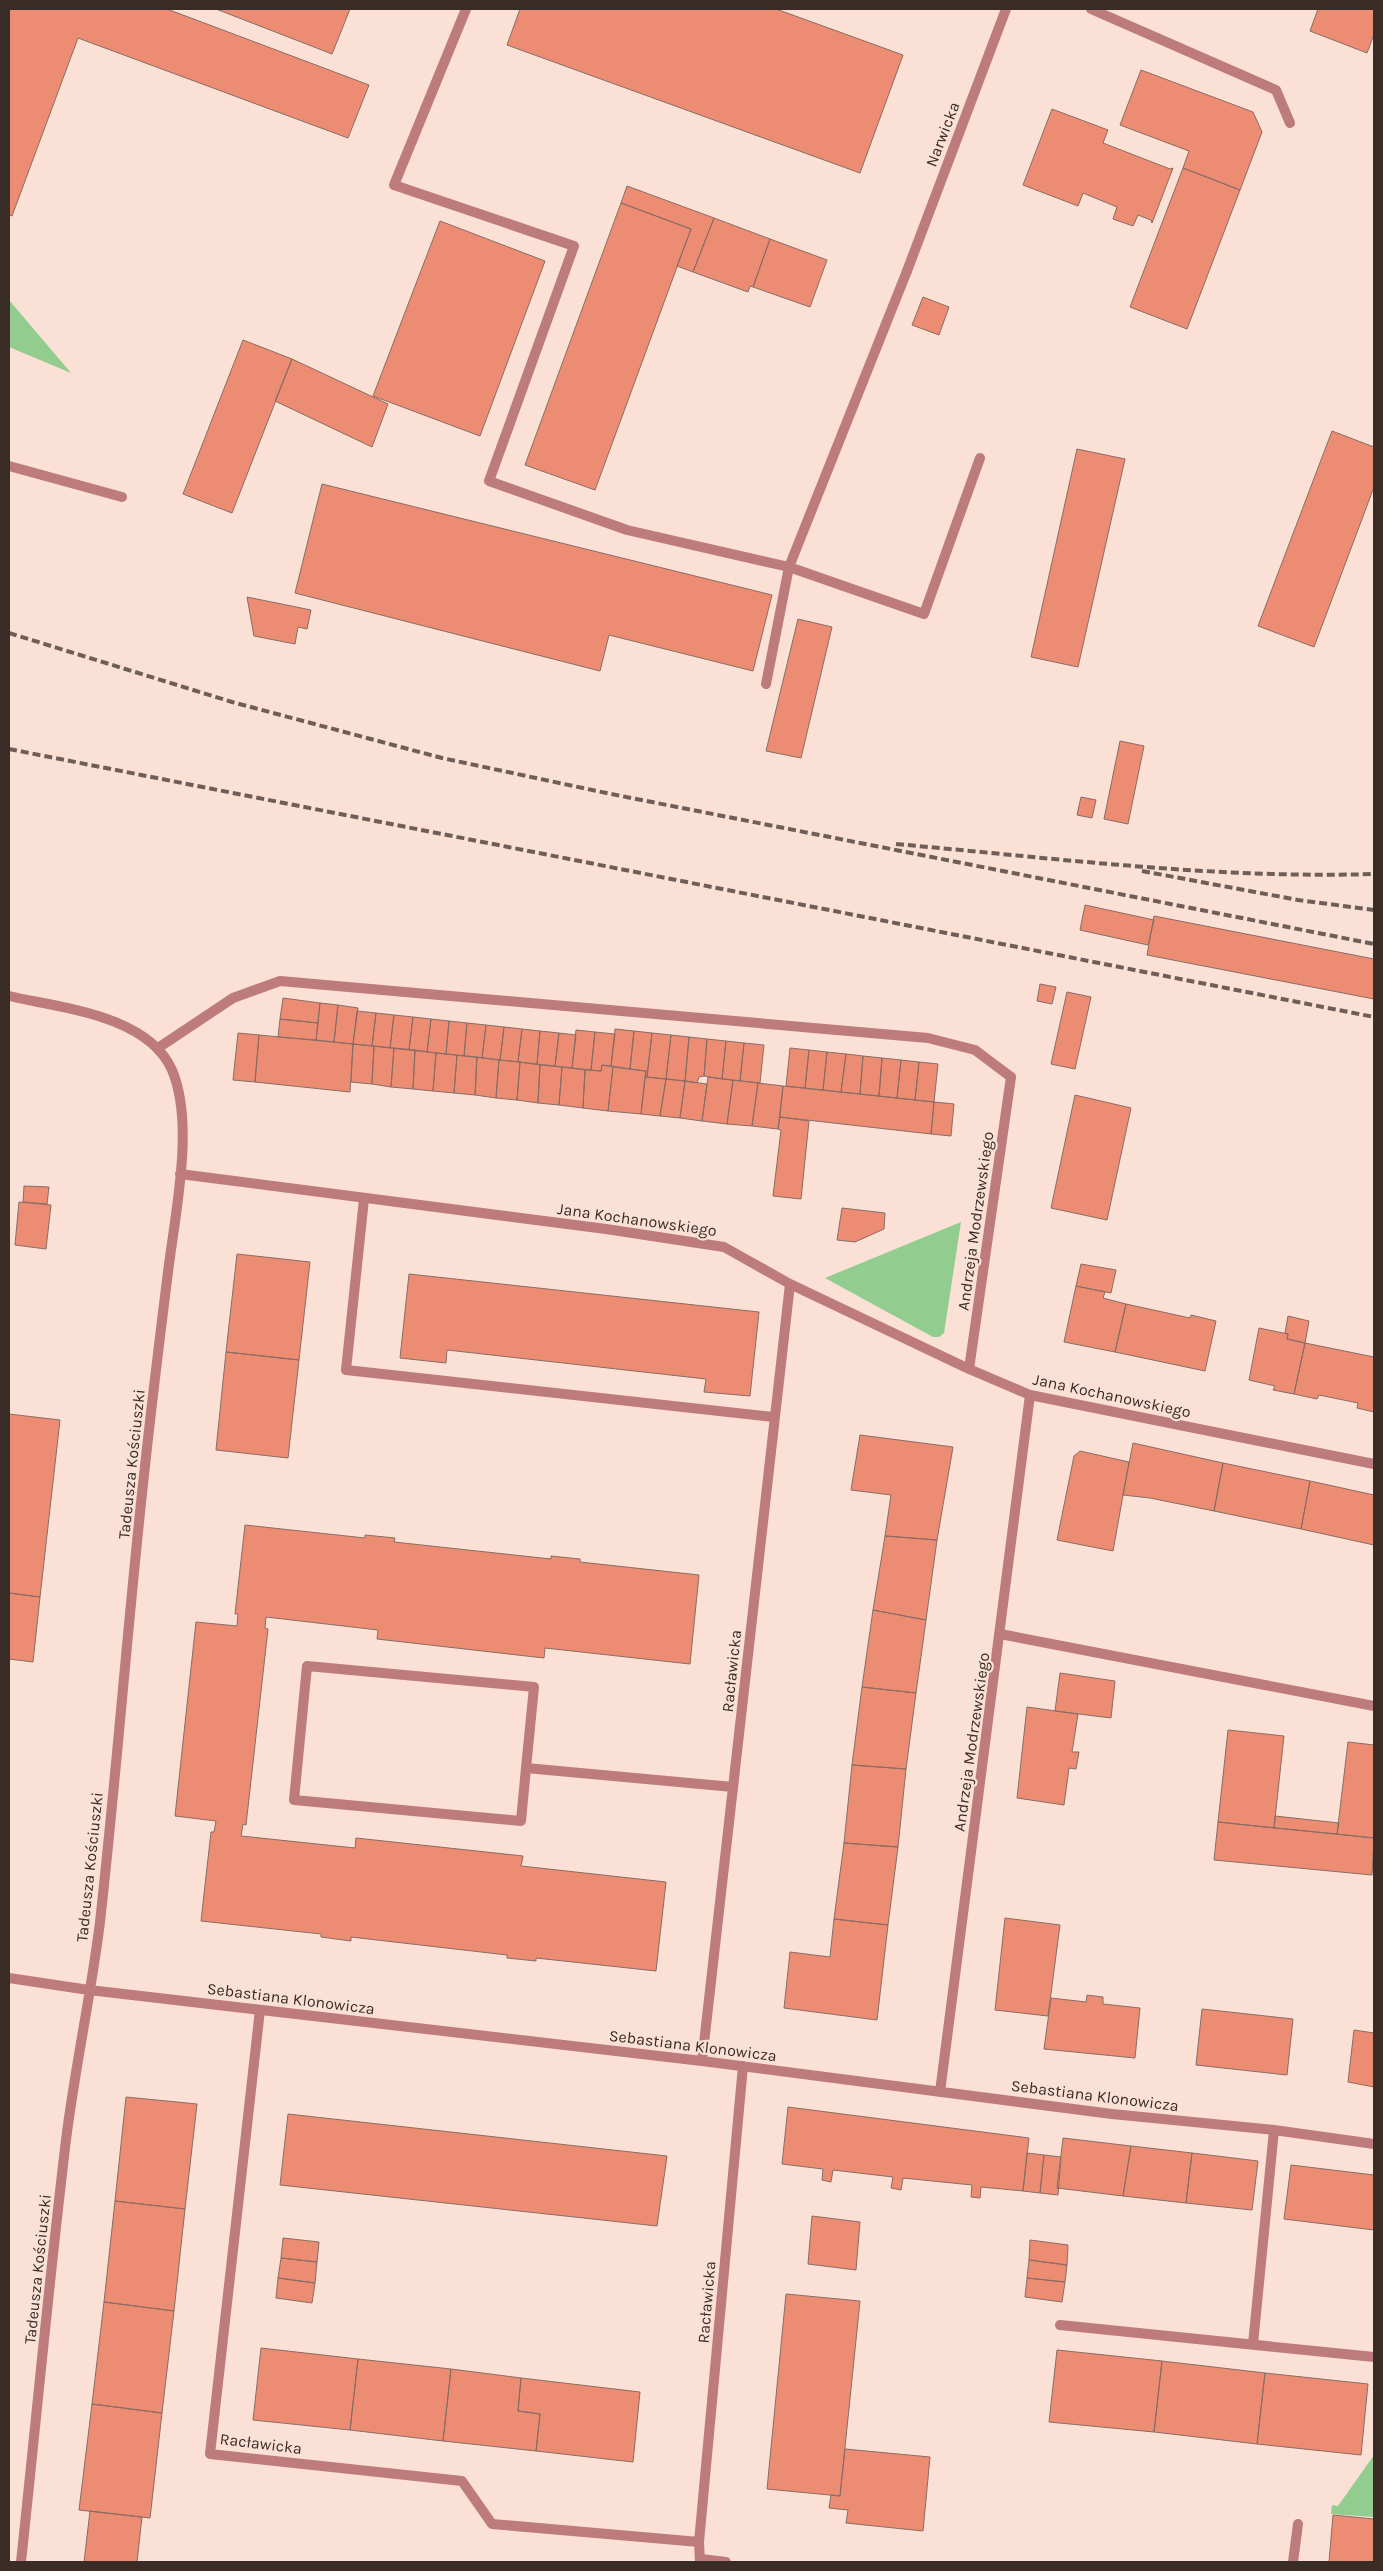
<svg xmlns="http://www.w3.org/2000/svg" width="1383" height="2571" viewBox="0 0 1383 2571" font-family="Karla,sans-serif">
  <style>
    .green { fill: #92cc8e }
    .building { fill: #ec8d73; stroke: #8a6c64 }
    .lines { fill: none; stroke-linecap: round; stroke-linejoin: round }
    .service { stroke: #bd7b7b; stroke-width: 10 }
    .minor { stroke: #bd7b7b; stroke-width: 10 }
    .rail { stroke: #6f5e57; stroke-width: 4; stroke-dasharray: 8 4; stroke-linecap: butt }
    .labels { text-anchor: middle; stroke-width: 4.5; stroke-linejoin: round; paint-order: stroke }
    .street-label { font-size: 16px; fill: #392c27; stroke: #fae0d5 }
  </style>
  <rect width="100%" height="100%" fill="#fae0d5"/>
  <path class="green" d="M9 300 71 373 9 347Z
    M961 1222 944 1333 939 1337H933L825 1278Z
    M1374 2455V2517L1331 2514 1332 2505 1338 2506Z"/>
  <path class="building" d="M9 9H167L369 85 348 138 78 38 12 216 9 215Z
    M216 9H350L332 54Z
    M520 9H776L903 55 860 173 507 45Z
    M1318 9H1374V34L1367 53 1310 31Z
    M1141 70 1253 112 1262 132 1240 190 1183 168 1189 151 1120 125Z
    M1052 109 1108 130 1103 143 1170 169 1173 168 1152 223 1151 220 1138 215 1133 226 1113 219 1117 207 1083 193 1078 206 1023 185Z
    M1183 168 1240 190 1187 329 1130 307Z
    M627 186 714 218 693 272 677 266 691 229 621 203Z
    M621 203 691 229 595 490 525 465Z
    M714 218 770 239 753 287 750 286 748 292 693 272Z
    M440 221 545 261 480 436 373 396Z
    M770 239 827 260 810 307 753 287Z
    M923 297 949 307 939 335 912 325Z
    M243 340 292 359 232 513 183 494Z
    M292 359 388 404 372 447 275 401Z
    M1332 431 1374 447V487L1314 647 1258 626Z
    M1077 449 1125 459 1078 667 1031 657Z
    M322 484 772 595 753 671 609 635 600 671 295 593Z
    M247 597 311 610 307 629 298 627 295 644 254 636Z
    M798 619 832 627 801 758 766 751Z
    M1120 741 1144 746 1128 824 1104 819Z
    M1081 797 1096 800 1092 818 1077 815Z
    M1085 905 1154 920 1148 945 1080 930Z
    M1154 916 1374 959V999L1147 955Z
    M1040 984 1056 987 1052 1004 1037 1001Z
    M1067 992 1091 997 1075 1069 1051 1064Z
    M283 998 320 1003 318 1023 280 1019Z
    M320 1003 338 1005 334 1042 316 1040Z
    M338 1005 358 1008 353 1044 334 1042Z
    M357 1011 376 1013 372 1046 353 1044Z
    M376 1013 394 1015 390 1048 372 1046Z
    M394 1015 413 1017 409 1050 390 1048Z
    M413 1017 431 1019 427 1052 409 1050Z
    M280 1019 318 1023 316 1040 278 1037Z
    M431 1019 449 1021 446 1054 427 1052Z
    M449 1021 467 1023 464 1056 446 1054Z
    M467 1023 486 1025 482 1058 464 1056Z
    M486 1025 504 1027 500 1060 482 1058Z
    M504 1027 522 1029 518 1062 500 1060Z
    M522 1029 540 1031 537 1064 518 1062Z
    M615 1029 634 1031 630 1069 611 1066Z
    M576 1030 595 1032 591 1070 572 1068Z
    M540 1031 559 1033 555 1066 537 1064Z
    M634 1031 652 1033 647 1077H645L646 1071 630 1069Z
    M595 1032 615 1034 611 1066 602 1065 601 1071 591 1070Z
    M238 1033 259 1035 255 1082 233 1080Z
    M559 1033 576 1035 572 1068 555 1066Z
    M652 1033 671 1035 666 1079 647 1077Z
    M259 1035 353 1044 350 1092 255 1082Z
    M671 1035 689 1037 685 1081 666 1079Z
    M689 1037 707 1039 704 1076 699 1077 697 1083 685 1081Z
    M707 1039 726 1041 722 1079 704 1076Z
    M726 1041 744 1043 740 1081 722 1079Z
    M744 1043 764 1045 760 1083 740 1081Z
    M353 1044 374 1046 372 1084 351 1082Z
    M374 1046 394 1048 391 1087 372 1084Z
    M394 1048 415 1050 413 1089 391 1087Z
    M790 1048 809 1050 805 1088 786 1086Z
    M415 1050 436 1053 433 1091 413 1089Z
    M809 1050 827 1052 823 1090 805 1088Z
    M827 1052 846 1054 841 1092 823 1090Z
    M436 1053 457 1055 454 1093 433 1091Z
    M846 1054 863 1056 860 1094 841 1092Z
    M457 1055 477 1057 475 1095 454 1093Z
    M863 1056 882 1058 879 1096 860 1094Z
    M477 1057 499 1060 496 1098 475 1095Z
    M882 1058 901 1060 897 1098 879 1096Z
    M499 1060 520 1062 517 1100 496 1098Z
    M901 1060 919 1062 915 1100 897 1098Z
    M520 1062 540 1065 538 1103 517 1100Z
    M919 1062 938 1064 934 1102 915 1100Z
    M540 1065 562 1067 559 1105 538 1103Z
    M602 1065 613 1067 608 1111 583 1108 585 1070 601 1071Z
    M562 1067 585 1070 583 1108 559 1105Z
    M613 1067 646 1071 641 1114 608 1111Z
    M645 1077 666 1079 660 1116 641 1114Z
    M708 1077 733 1080 727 1124 702 1121Z
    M666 1079 685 1081 680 1118 660 1116Z
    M733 1080 758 1083 752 1126 727 1124Z
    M685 1081 707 1084 702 1121 680 1118Z
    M758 1083 783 1086 778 1129 752 1126Z
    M783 1086 934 1102 931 1134 780 1117Z
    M1075 1095 1131 1108 1107 1220 1051 1208Z
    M934 1102 954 1104 951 1136 931 1134Z
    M780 1117 809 1121 801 1199 773 1196 781 1130 778 1129Z
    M24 1186 49 1187 47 1204 23 1202Z
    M19 1202 51 1205 46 1249 15 1245Z
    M842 1208 885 1213 884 1229 855 1242 837 1240Z
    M237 1254 310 1262 299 1360 226 1352Z
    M1081 1264 1116 1270 1111 1293 1076 1286Z
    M409 1274 759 1312 750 1396 704 1392 706 1379 447 1350 446 1363 400 1358Z
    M1076 1286 1105 1292 1103 1298 1126 1304 1115 1352 1064 1342Z
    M1126 1304 1190 1318 1191 1315 1216 1321 1205 1371 1115 1352Z
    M1288 1316 1309 1321 1305 1343 1287 1339 1288 1334 1285 1333Z
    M1259 1328 1288 1334 1287 1339 1305 1343 1294 1394 1273 1390 1275 1386 1249 1380Z
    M1305 1343 1374 1357V1412L1357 1408 1358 1403 1319 1395 1317 1399 1294 1394Z
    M226 1352 299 1360 288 1458 216 1450Z
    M9 1414 60 1420 40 1597 9 1593Z
    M860 1435 953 1447 937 1540 885 1536 891 1495 851 1490Z
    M1133 1443 1223 1463 1214 1511 1150 1498 1123 1495Z
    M1080 1451 1129 1462 1113 1551 1057 1540 1074 1456Z
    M1223 1463 1310 1481 1301 1529 1214 1511Z
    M1310 1481 1374 1495V1545L1301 1529Z
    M245 1525 365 1538V1535L395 1538 394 1542 551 1559V1556L580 1559V1562L699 1575 690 1664 545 1648 544 1658 377 1639 378 1630 266 1617 265 1628 268 1629 246 1825 243 1824 241 1836 355 1848 356 1838 523 1856 521 1866 666 1882 656 1971 536 1958V1961L507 1958V1955L351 1937V1941L321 1937V1934L201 1921 211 1832H214L216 1821 175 1816 196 1622 237 1626 238 1614H235Z
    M885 1536 937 1540 926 1620 873 1610Z
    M9 1593 40 1597 33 1662 9 1659Z
    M873 1610 926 1620 916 1693 862 1687Z
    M1060 1673 1115 1681 1111 1718 1055 1711Z
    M862 1687 916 1693 906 1769 852 1765Z
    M1027 1707 1078 1714 1072 1752H1079L1076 1769 1069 1768 1064 1805 1017 1798Z
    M1228 1730 1284 1736 1274 1828 1218 1822Z
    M1348 1742 1374 1745V1838L1337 1834Z
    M852 1765 906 1769 898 1847 844 1843Z
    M1275 1816 1339 1823 1337 1834 1274 1828Z
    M1218 1822 1374 1838 1372 1875 1214 1860Z
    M844 1843 898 1847 888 1925 834 1919Z
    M1005 1918 1060 1925 1048 2016 995 2010Z
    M834 1919 888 1925 877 2020 784 2008 790 1952 830 1957Z
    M1087 1995 1103 1997V2004L1140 2008 1135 2058 1044 2049 1051 1998 1086 2002Z
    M1202 2009 1293 2019 1287 2075 1196 2065Z
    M1354 2030 1374 2033V2087L1348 2082Z
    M126 2097 197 2104 185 2209 115 2201Z
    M788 2107 1029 2138 1023 2191 981 2187 980 2198 971 2197 972 2185 903 2178 901 2190 891 2188 893 2177 833 2170 831 2182 822 2180 823 2169 782 2164Z
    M288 2114 667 2156 657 2226 280 2185Z
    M1063 2138 1131 2146 1123 2196 1057 2188Z
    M1131 2146 1192 2153 1186 2203 1123 2196Z
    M1027 2153 1044 2155 1040 2193 1023 2191Z
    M1192 2153 1258 2161 1252 2210 1186 2203Z
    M1044 2155 1061 2157 1058 2195 1040 2193Z
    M1291 2165 1374 2175V2230L1284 2219Z
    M115 2201 185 2209 174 2311 104 2302Z
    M812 2216 860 2222 856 2270 808 2264Z
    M283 2238 319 2242 317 2262 281 2258Z
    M1030 2240 1068 2245 1067 2265 1029 2260Z
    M281 2258 317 2262 315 2283 278 2278Z
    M1029 2260 1067 2265 1065 2282 1027 2278Z
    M278 2278 315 2283 312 2303 276 2298Z
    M1027 2278 1065 2282 1062 2302 1025 2297Z
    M786 2294 860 2301 840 2496 767 2489Z
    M104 2302 174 2311 162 2413 92 2404Z
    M261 2348 358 2359 350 2430 253 2420Z
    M1057 2350 1162 2361 1154 2432 1049 2422Z
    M358 2359 451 2369 443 2441 350 2430Z
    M1162 2361 1265 2373 1257 2444 1154 2432Z
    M451 2369 521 2378 518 2411 540 2414 536 2451 443 2441Z
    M1265 2373 1368 2384 1361 2455 1257 2444Z
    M521 2378 640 2392 633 2462 536 2451 540 2414 518 2411Z
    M92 2404 162 2413 150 2518 79 2510Z
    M845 2449 930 2457 923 2531 846 2523 848 2510 829 2508 831 2495 840 2496Z
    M90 2511 142 2517 137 2562H84Z
    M1333 2515 1374 2519V2562H1329Z"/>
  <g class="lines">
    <path class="service" d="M466 9 394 185 574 246 489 481 627 530 789 567 907 271
      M1091 9 1276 90 1290 123
      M9 466 122 497
      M766 684 789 567 924 614 980 458
      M158 1048 233 998 280 981 928 1038 975 1050 1011 1077
      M364 1199 346 1370 773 1417
      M1000 1634 1374 1706
      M526 1768 521 1821 294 1800 307 1666 534 1687 526 1768 733 1787
      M260 2010 210 2454 462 2481 492 2524 699 2542
      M1060 2325 1374 2357
      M1253 2344 1274 2130
      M1293 2562 1298 2524"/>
    <path class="minor" d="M907 271 1006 9
      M9 996C61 1008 148 1015 172 1070 195 1124 175 1214 168 1272 160 1336 152 1401 145 1466 128 1618 117 1770 100 1922 91 1995 75 2067 66 2140 49 2281 36 2422 21 2562
      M180 1174 606 1229 724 1247 790 1284 969 1369 1030 1395 1374 1464
      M969 1369 1011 1077
      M9 1978 89 1990 702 2061 1112 2114 1274 2130 1374 2144
      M702 2061 790 1284
      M940 2092 1030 1395
      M701 2559 726 2562
      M700 2562 699 2542 743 2066"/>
    <path class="rail" d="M9 633 232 702 442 758 611 794 1374 944
      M9 749 1374 1017
      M896 844C1054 858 1215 879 1374 874
      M1142 871 1298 900 1374 910"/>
  </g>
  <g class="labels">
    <g class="street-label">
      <text transform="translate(942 134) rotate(-69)" y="6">Narwicka</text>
      <text transform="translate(637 1219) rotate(8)" y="6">Jana Kochanowskiego</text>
      <text transform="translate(975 1221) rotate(-82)" y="6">Andrzeja Modrzewskiego</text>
      <text transform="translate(1112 1395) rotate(12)" y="6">Jana Kochanowskiego</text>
      <text transform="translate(131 1464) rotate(-84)" y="6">Tadeusza Kościuszki</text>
      <text transform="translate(731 1671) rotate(-84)" y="6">Racławicka</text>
      <text transform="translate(971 1742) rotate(-82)" y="6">Andrzeja Modrzewskiego</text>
      <text transform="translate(89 1867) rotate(-84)" y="6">Tadeusza Kościuszki</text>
      <text transform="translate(291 1998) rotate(7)" y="6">Sebastiana Klonowicza</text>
      <text transform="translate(693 2045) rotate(7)" y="6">Sebastiana Klonowicza</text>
      <text transform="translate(1095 2095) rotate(7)" y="6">Sebastiana Klonowicza</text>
      <text transform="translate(37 2269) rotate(-84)" y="6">Tadeusza Kościuszki</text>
      <text transform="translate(706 2302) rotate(-85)" y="6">Racławicka</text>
      <text transform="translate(261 2443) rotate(7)" y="6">Racławicka</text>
    </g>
  </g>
  <rect width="1383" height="2571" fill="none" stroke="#392c27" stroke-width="20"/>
</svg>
